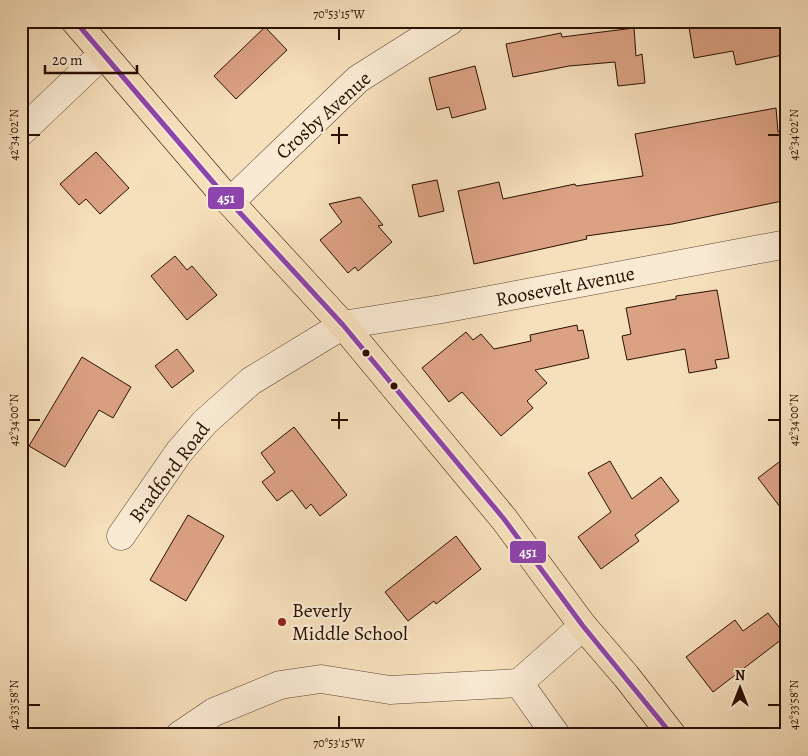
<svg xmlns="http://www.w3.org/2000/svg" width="808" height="756" viewBox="0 0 808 756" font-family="Alegreya,serif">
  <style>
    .building { fill: #dba183; stroke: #2a0f03 }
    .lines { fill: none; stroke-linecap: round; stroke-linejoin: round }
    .minor-casing { stroke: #5d4331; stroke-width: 29 }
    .highway-casing { stroke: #2a0f03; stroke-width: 29 }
    .minor { stroke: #f9ead3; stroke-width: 28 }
    .highway { stroke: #f6dfbb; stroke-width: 28 }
    .bus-1-casing { stroke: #f9ead3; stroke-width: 9 }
    .bus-1 { stroke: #8e44ad; stroke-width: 5 }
    .ticks { fill: none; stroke: #2a0f03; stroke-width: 2 }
    .bus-dot { fill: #2a0f03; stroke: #f9ead3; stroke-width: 2 }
    .poi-dot { fill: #8f2418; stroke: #f9ead3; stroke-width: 2 }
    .labels { text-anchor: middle; stroke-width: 4.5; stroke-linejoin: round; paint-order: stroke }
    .street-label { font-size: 20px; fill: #2a0f03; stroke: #f9ead3 }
    .poi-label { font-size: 20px; fill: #2a0f03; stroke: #f9ead3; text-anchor: start }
    .line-badge { stroke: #f9ead3; stroke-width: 2 }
    .badge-label { font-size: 14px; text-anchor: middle; font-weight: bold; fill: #fff }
    .neatline { fill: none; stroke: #2a0f03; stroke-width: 2 }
    .ticks-label { font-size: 12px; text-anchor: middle; fill: #2a0f03 }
  </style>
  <rect width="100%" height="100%" fill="#f6dfbb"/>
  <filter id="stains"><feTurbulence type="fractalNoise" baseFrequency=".004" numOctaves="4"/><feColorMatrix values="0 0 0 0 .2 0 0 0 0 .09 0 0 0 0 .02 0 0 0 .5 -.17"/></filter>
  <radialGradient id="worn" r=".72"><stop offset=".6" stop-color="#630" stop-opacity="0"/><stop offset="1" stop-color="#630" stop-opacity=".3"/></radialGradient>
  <path class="building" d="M688 21H787V54L736 65 733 51 694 58Z
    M265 27 287 50 236 99 214 76Z
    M634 28 636 56 642 54 645 83 618 86 615 62 569 66 513 77 506 44 561 33 562 37Z
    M475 66 486 109 452 118 449 107 437 110 429 78Z
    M776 108 778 132 787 130V200L672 224 586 236 587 239 474 264 458 191 499 182 503 199 575 184 576 186 643 176 635 134Z
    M96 152 129 188 100 214 86 199 79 205 60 184Z
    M437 180 444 211 419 217 412 185Z
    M360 197 383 225 378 226 392 242 358 271 355 267 348 273 320 240 342 222 329 204Z
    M175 256 187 270 192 266 217 295 187 320 151 276Z
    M717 290 729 358 715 360 717 368 689 373 685 349 627 360 622 336 631 334 626 308 676 299V296Z
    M577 325 578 331 583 330 589 358 535 370 547 383 527 401 533 408 501 436 462 392 449 402 422 368 466 332 473 340 481 334 494 349 531 341 530 335Z
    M177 349 194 371 172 388 155 366Z
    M82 357 131 387 113 418 99 410 65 467 29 446Z
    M294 427 347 495 320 516 311 504 306 509 292 490 277 501 262 482 275 472 261 453Z
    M787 456V516L758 478Z
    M610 461 632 499 661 477 679 501 635 535 639 541 601 569 578 537 611 512 588 473Z
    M188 515 224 536 186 601 150 580Z
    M456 536 481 569 436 604 434 601 408 621 385 592Z
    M768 613 786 636 713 692 686 657 735 620 743 631Z"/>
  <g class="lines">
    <defs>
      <path id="minor" d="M21 132 103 54
        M230 202 358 79 450 21
        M121 536 179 452 205 422 251 381 343 325 442 309 787 244
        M180 735 214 712 280 685 321 679 390 690 519 683
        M556 735 519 683 583 626"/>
      <path id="highway" d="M75 21 230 202 343 325 504 519 583 626 626 676 672 735"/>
    </defs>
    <use href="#minor" class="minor-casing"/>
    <use href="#highway" class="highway-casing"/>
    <use href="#minor" class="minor"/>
    <use href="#highway" class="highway"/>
    <defs>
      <path id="bus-1" d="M75 21 230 202 343 325 504 519 583 626 672 735"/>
    </defs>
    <use href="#bus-1" class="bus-1-casing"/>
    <use href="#bus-1" class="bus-1"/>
  </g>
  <path class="ticks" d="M339 28V40M339 127V144M28 135H40M331 135H348M768 135H780M339 412V429M28 420H40M331 420H348M768 420H780M28 705H40M768 705H780M339 716V728"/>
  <g class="bus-dot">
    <circle cx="366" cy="353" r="4.5"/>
    <circle cx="394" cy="386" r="4.5"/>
  </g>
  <circle class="poi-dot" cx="282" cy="622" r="5"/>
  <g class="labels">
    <g class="street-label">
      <text transform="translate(323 115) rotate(-42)" y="7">Crosby Avenue</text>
      <text transform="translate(565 286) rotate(-11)" y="7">Roosevelt Avenue</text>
      <text transform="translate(169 472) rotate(-53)" y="7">Bradford Road</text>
    </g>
    <g class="poi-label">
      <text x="292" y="617">Beverly<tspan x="292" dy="23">Middle School</tspan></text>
    </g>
  </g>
  <g class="line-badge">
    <rect x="207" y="186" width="38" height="24" rx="5" fill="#8e44ad"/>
    <rect x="509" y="540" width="38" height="24" rx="5" fill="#8e44ad"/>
  </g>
  <g class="badge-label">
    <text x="226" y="203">451</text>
    <text x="528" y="557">451</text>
  </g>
  <rect width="808" height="756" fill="none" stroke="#f6dfbb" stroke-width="55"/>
  <g transform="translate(740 688)" stroke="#f9ead3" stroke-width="4" paint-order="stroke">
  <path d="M0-4L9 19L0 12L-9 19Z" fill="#2a0f03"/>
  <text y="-8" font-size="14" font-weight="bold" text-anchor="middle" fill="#2a0f03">N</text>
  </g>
  <path d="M45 65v8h92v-8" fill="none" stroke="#2a0f03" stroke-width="2.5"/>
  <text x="52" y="65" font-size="15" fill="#2a0f03" stroke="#f9ead3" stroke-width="4" paint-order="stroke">20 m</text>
  <rect x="28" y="28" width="752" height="700" class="neatline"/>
  <g class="ticks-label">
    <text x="339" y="18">70°53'15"W</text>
    <text transform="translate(14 135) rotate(-90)" y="4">42°34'02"N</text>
    <text transform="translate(794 135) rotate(-90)" y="4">42°34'02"N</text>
    <text transform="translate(14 420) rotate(-90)" y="4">42°34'00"N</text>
    <text transform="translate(794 420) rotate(-90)" y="4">42°34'00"N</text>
    <text transform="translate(14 705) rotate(-90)" y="4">42°33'58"N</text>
    <text transform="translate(794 705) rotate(-90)" y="4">42°33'58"N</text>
    <text x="339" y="747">70°53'15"W</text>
  </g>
  <rect width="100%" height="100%" filter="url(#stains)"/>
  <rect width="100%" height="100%" fill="url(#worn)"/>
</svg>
